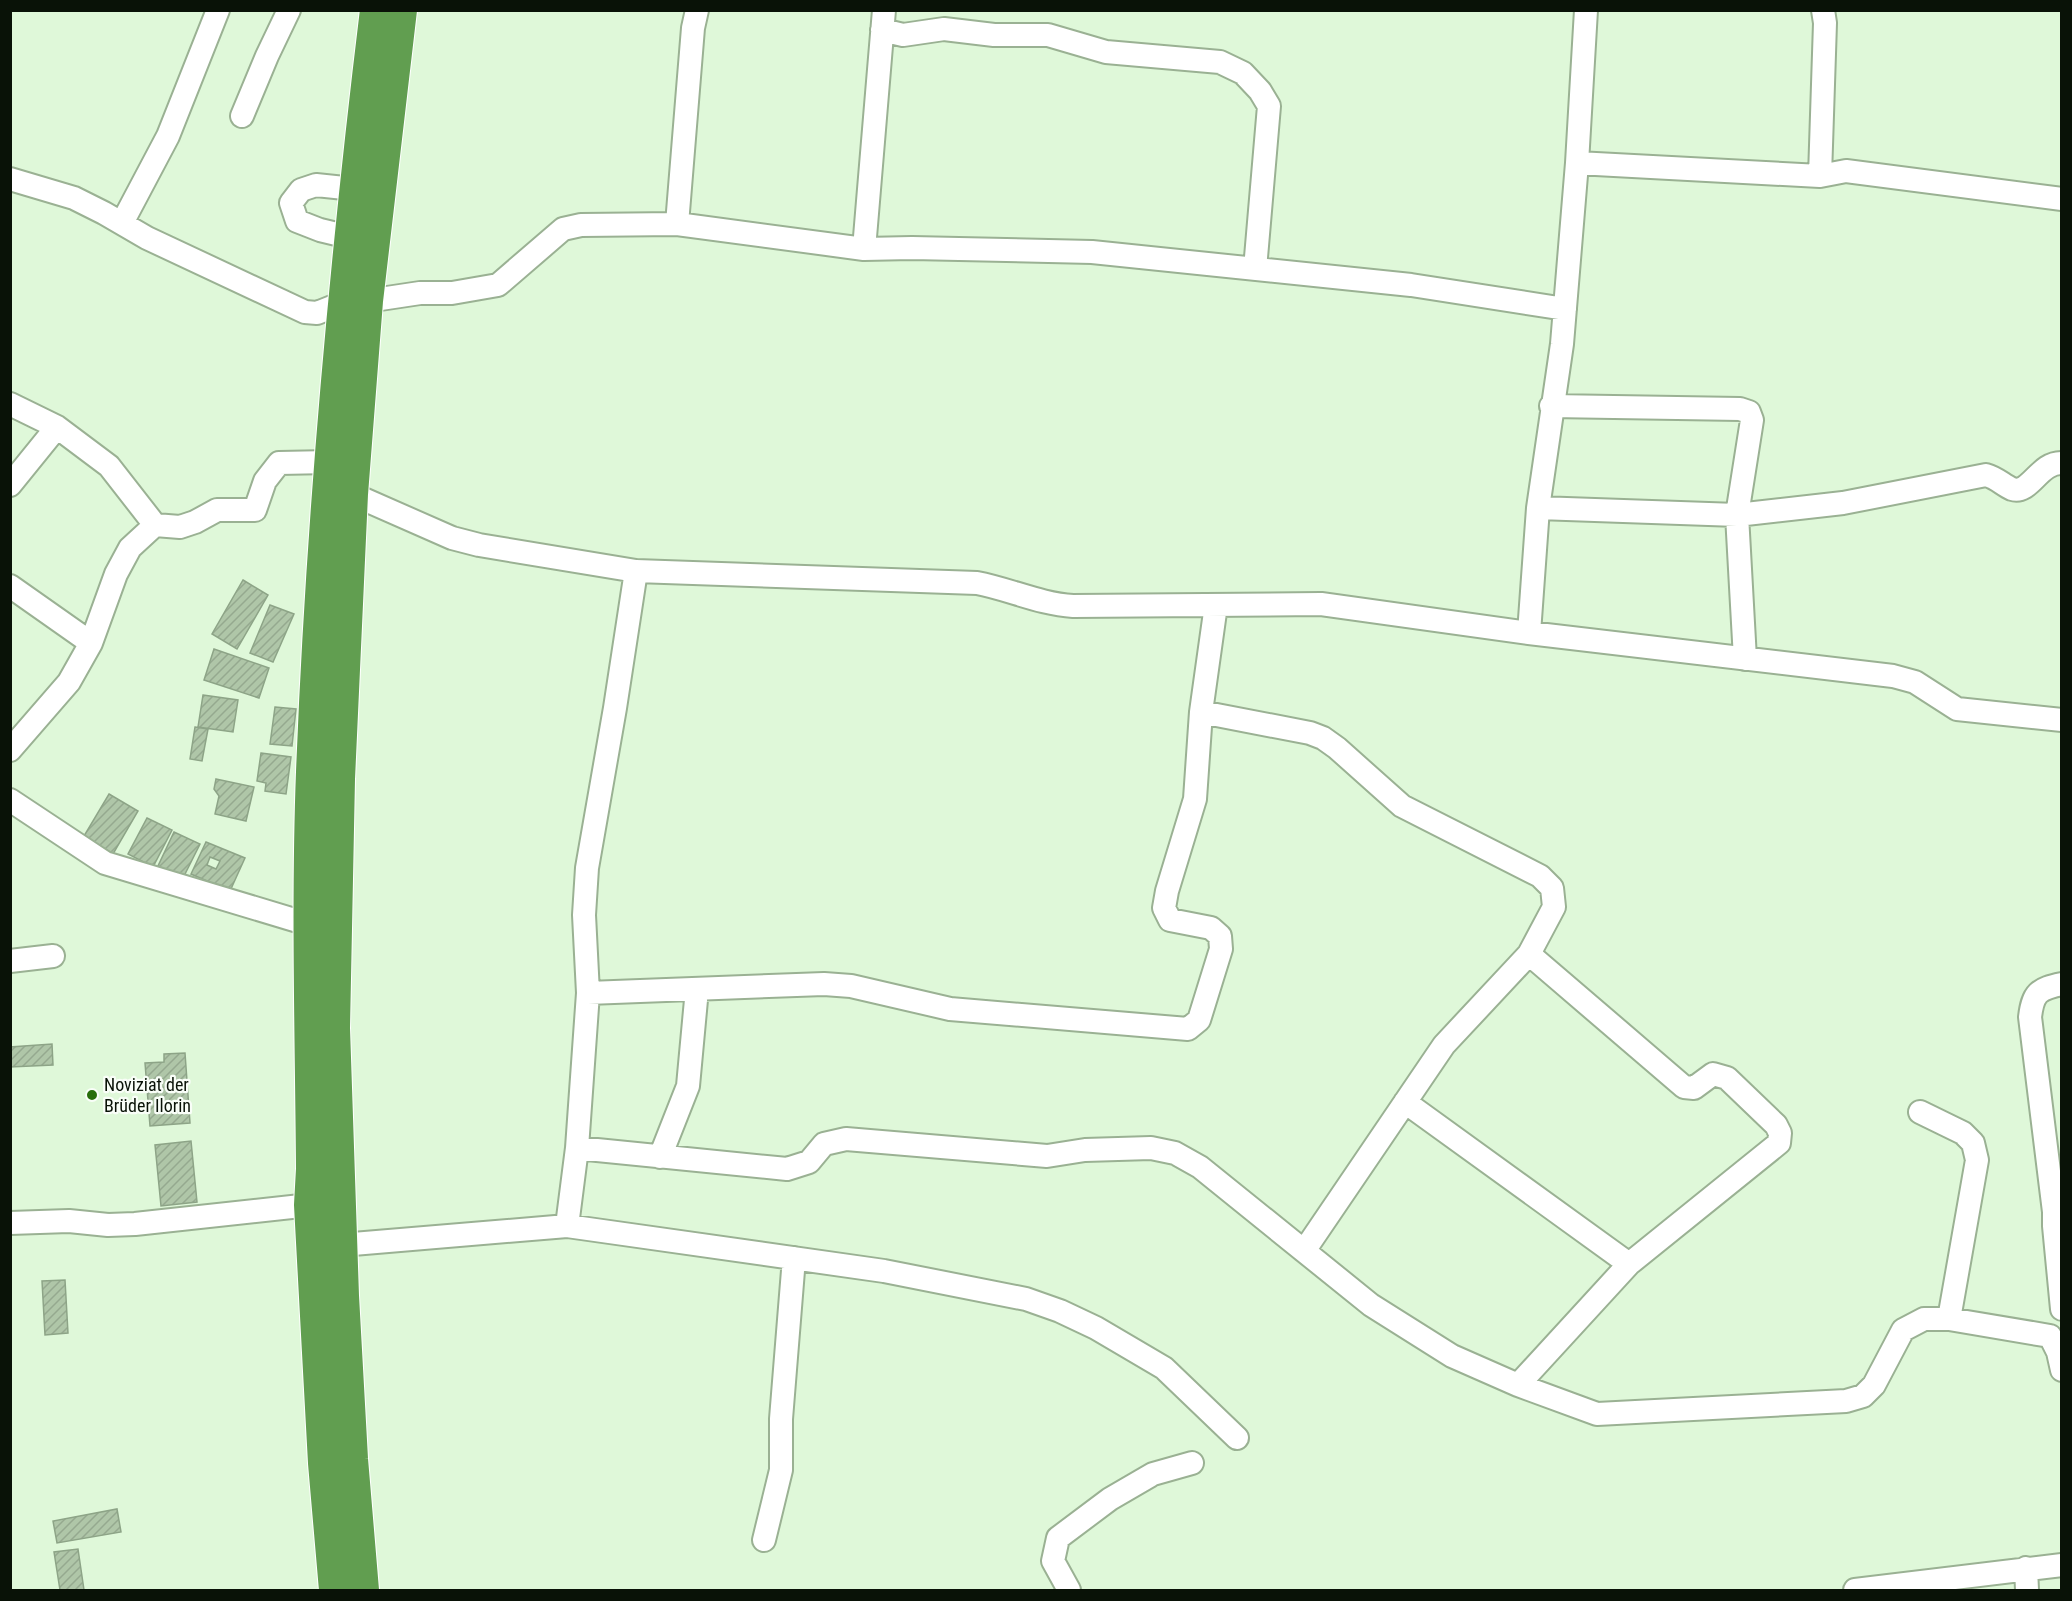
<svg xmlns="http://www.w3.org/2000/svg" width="2072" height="1601" viewBox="0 0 2072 1601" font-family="'Roboto Condensed',sans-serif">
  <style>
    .building { fill: url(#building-hatch); stroke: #8da487; stroke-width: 1.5; fill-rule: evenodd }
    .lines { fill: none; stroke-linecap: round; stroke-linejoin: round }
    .minor-casing { stroke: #9ab193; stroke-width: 26 }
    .highway-casing { stroke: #fff; stroke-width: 34 }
    .minor { stroke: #fff; stroke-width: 22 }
    .highway { stroke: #619e50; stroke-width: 32 }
    .poi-dot { fill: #286e0b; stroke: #f9fef8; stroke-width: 2 }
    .labels { text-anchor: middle; stroke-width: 4.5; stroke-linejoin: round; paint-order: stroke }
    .poi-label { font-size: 18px; fill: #091207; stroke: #f9fef8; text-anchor: start }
  </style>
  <defs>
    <pattern id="building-hatch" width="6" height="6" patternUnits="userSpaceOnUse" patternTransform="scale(1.5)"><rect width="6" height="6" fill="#afc6a8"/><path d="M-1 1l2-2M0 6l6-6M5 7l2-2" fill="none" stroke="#95a98f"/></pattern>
  </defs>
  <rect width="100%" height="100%" fill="#dff8d9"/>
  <path class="building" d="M243 580 268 595 237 649 212 634Z
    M270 605 294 614 273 662 250 653Z
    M214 649 269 668 259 698 204 680Z
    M203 695 238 700 233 732 198 727Z
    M275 707 296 709 292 746 270 744Z
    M195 727 208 729 202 761 190 759Z
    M261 753 291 757 286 794 265 791 266 783 257 781Z
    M216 779 254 787 246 821 215 814 219 796 214 789Z
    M109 794 138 811 113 854 84 836Z
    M147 818 172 830 153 867 128 854Z
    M174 832 200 844 183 878 158 866Z
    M206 842 245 858 230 891 191 874ZM210 857 220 861 216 869 207 865Z
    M52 1044 53 1065 10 1067V1047Z
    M185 1053 190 1123 150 1126 145 1063 164 1062V1054Z
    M191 1141 197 1202 161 1206 155 1145Z
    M65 1280 68 1333 45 1335 42 1281Z
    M117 1509 121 1532 57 1543 53 1521Z
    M78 1549 84 1590H60L54 1552Z"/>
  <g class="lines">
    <defs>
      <path id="minor" d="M882 30 903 35 944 29 994 35H1048L1106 52 1220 62 1243 73 1260 91 1269 106 1255 269
        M242 116 267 56 289 10
        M1577 163 1820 176 1846 171 2062 199
        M1820 176 1825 23 1823 10
        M10 179 74 198 104 213 147 238 305 312 317 313 342 303
        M122 223 168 136 218 10
        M677 224 693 28 697 10
        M349 237 320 230 297 221 291 203 301 190 316 185 354 189
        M864 249 884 10
        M367 301 420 293H452L498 285 563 229 581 225 677 224 864 249 912 248 1092 252 1411 285 1565 309
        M10 404 57 427 109 466 155 525
        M1551 406 1740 409 1749 412 1752 420 1737 515 1745 659
        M10 485 57 427
        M352 494 452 538 479 545 636 571 977 583C1009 589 1040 604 1073 606L1321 604 1529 633 1893 676 1915 682 1957 709 2062 720
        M1538 508 1737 515 1843 503 1986 475C1997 478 2003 485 2012 489 2030 495 2039 462 2062 463
        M10 586 91 643
        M1529 633 1538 508 1562 344 1577 163 1586 10
        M1201 712 1310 733 1323 738 1337 748 1402 806 1540 876 1552 888 1554 907 1529 954 1444 1045 1304 1251
        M10 750 69 682 91 643 116 574 130 548 155 525 180 527 195 522 217 510H255L265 481 279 463 330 462
        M10 800 105 863 311 925
        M10 961 53 956
        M588 993 824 984 851 986 950 1009 1188 1029 1199 1020 1221 949 1220 936 1211 928 1170 920 1164 908 1167 891 1195 799 1201 712 1216 605
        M1405 1102 1629 1264
        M1920 1112 1963 1133 1973 1143 1977 1160 1949 1319
        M577 1148 787 1169 809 1162 824 1144 846 1139 1047 1156 1085 1150 1151 1148 1175 1153 1200 1167 1371 1305 1452 1356 1518 1385 1597 1414 1846 1401 1863 1396 1874 1385 1903 1330 1924 1319H1949L2050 1336
        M660 1157 688 1086 697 989
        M2062 1203 2054 1212V1226L2062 1309
        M2054 1212 2030 1017C2033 993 2038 989 2062 984
        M10 1223 69 1221 108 1225 135 1224 310 1205
        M567 1226 577 1148 588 993 584 915 587 868 615 708 636 571
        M341 1245 567 1226 884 1271 1026 1299 1060 1311 1096 1328 1164 1368 1237 1438
        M2050 1336 2058 1352 2062 1370
        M1518 1385 1629 1264 1779 1143 1780 1133 1776 1125 1727 1078 1713 1074 1694 1088 1684 1087 1529 954
        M764 1540 781 1470V1419L794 1258
        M2026 1568 2027 1590
        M1069 1590 1053 1561 1058 1538 1110 1499 1153 1474 1192 1463
        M1855 1590 2062 1565"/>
      <path id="highway" d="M335 1590 324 1463 310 1205 312 1169C311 1037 307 904 312 772 322 517 345 264 376 10
        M363 1590 352 1459 343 1296 334 1028 339 779 352 494 367 301 401 10"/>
    </defs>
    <use href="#minor" class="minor-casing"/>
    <use href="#highway" class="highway-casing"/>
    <use href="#minor" class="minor"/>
    <use href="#highway" class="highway"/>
  </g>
  <circle class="poi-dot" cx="92" cy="1095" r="6"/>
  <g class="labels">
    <g class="poi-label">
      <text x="104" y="1091">Noviziat der<tspan x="104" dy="21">Brüder Ilorin</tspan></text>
    </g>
  </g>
  <rect width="2072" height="1601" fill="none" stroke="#091207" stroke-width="24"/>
</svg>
